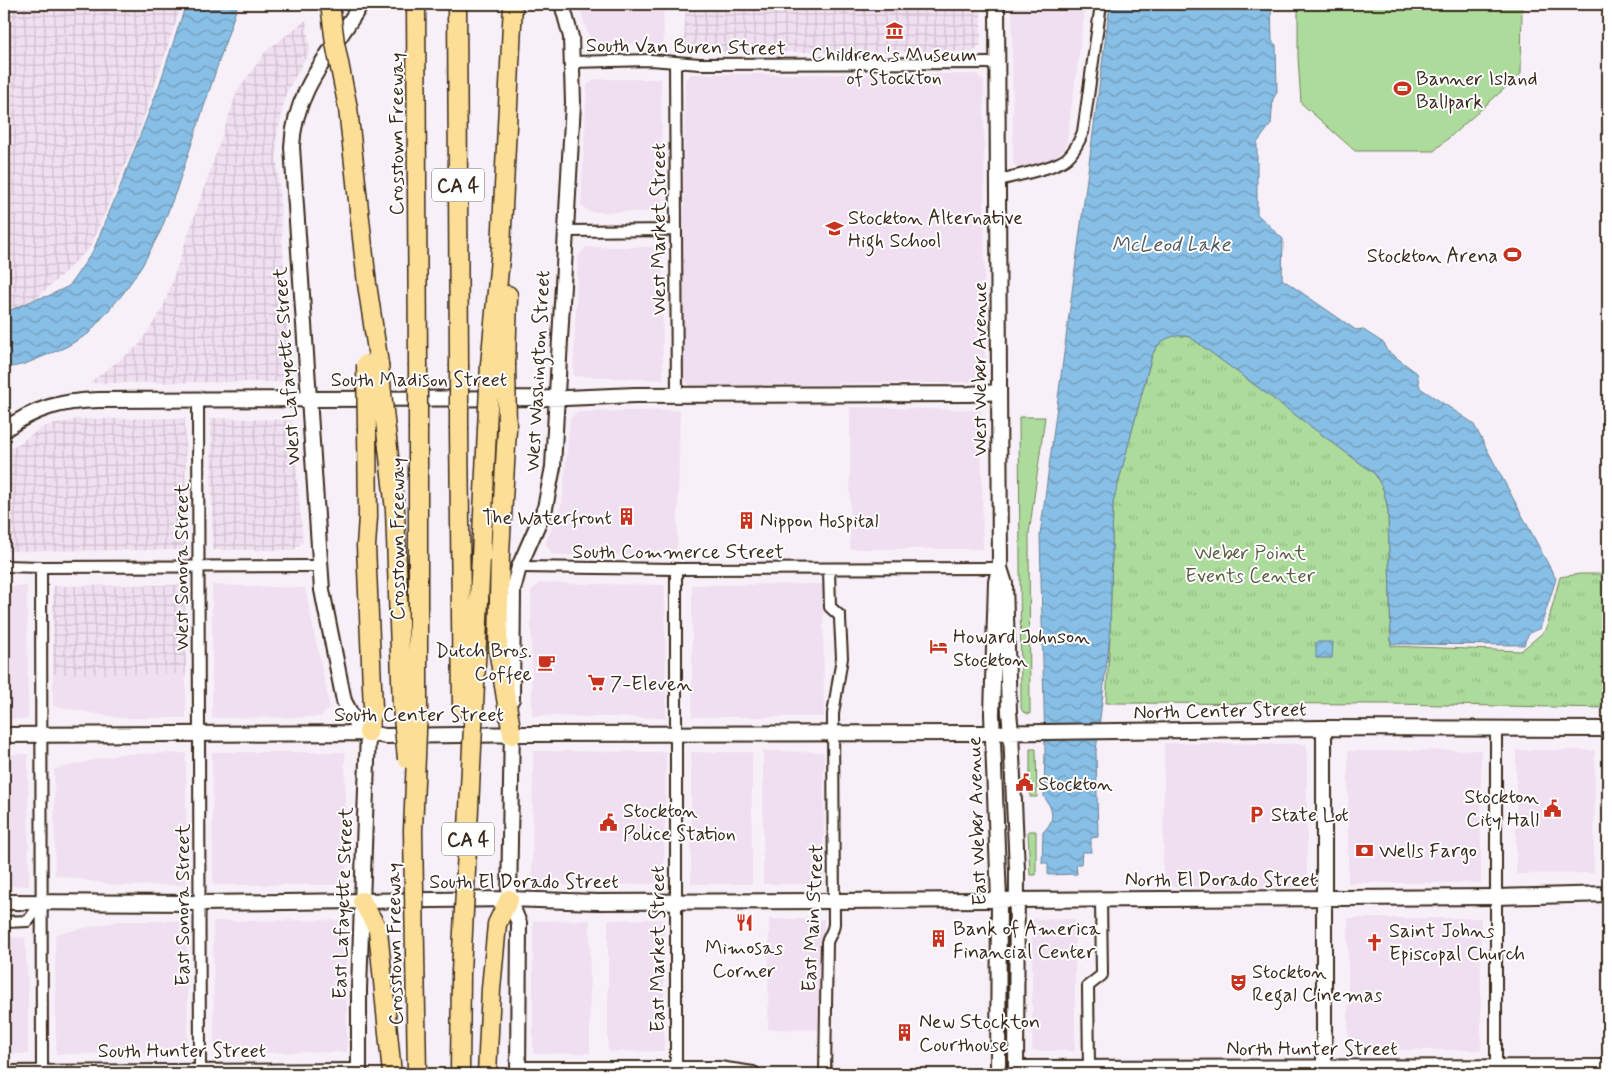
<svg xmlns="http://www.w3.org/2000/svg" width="1612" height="1078" viewBox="0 0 1612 1078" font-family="Mynerve,sans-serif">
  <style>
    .built { fill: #f0dff0 }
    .industrial { fill: url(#industrial-grid) }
    .grass { fill: #acdb9b; stroke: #74825c }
    .park { fill: url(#park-tufts); stroke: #74825c }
    .water { fill: url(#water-waves); stroke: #698396 }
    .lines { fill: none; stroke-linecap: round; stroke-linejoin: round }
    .street-casing { stroke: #3b2a1e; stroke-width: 14 }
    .secondary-casing { stroke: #3b2a1e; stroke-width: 18 }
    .highway-casing { stroke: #3b2a1e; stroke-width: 21 }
    .street { stroke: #fff; stroke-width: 10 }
    .secondary { stroke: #fff; stroke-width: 14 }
    .highway { stroke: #fcde96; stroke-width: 18 }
    .highway-bridge-casing { stroke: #3b2a1e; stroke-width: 21; stroke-linecap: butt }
    .highway-bridge { stroke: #fcde96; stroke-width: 18 }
    .labels { text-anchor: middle; stroke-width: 4; stroke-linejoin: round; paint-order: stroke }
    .shield { fill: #fff; stroke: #766a62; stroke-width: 1 }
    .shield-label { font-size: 19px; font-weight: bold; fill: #3b2a1e }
    .street-label { font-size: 20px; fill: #3b2a1e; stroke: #fff }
    .poi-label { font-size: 20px; fill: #3b2a1e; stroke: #fff; text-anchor: start }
    .park-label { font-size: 20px; fill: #5d5f44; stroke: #fff }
    .water-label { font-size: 21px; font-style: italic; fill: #565e64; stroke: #fff }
  </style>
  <defs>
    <pattern id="industrial-grid" width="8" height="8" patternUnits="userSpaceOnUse" patternTransform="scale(1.25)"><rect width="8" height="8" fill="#f0dff0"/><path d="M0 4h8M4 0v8" fill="none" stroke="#cfc0cd"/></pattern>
    <pattern id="park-tufts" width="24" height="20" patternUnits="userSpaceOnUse" patternTransform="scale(1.25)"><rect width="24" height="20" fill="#acdb9b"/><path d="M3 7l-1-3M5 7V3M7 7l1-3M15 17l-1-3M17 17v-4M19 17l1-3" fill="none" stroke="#95bc85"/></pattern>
    <pattern id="water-waves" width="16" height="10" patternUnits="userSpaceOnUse" patternTransform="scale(1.25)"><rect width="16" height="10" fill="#88bfe6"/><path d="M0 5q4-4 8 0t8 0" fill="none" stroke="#709bba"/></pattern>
  </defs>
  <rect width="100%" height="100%" fill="#f8f0f8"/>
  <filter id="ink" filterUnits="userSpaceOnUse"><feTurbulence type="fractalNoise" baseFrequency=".02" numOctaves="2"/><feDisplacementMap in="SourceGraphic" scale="10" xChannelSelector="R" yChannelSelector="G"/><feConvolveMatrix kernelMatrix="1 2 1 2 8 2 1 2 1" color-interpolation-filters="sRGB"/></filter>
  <g filter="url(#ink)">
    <path class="built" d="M578 4H663L664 45 591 43Z
      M1012 4H1086L1066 147 1051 161 1021 168 1013 164Z
      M691 74H977L984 81 985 375 978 382 690 386 682 377 685 79Z
      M596 79H661L662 212H590L581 206 587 85Z
      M586 247H662L663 380 573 376 578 256Z
      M850 407 981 410 983 549H850Z
      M680 410 677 555H553L545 544 562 503 570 419 577 412Z
      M539 583 665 585 666 718 532 716 531 591Z
      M823 584 824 717H692V585Z
      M212 585 305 588 330 708 320 717 212 718Z
      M4 586H27L28 719H4Z
      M53 674H186V718H120L53 706Z
      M1164 743 1307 744V887H1163Z
      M1481 750V883H1348V751Z
      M1516 750H1595L1594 873 1516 874Z
      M533 751 666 752 664 884 532 886Z
      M763 751 824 752V884H763Z
      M212 752H345L346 885H213Z
      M691 752H752V884H691Z
      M186 753 187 885 120 886 55 875 54 769 121 754Z
      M4 754H28L29 886H4Z
      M1348 918H1481V1050H1348Z
      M664 919V1051L608 1052V920Z
      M769 919H824L823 1030 768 1029Z
      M1032 919H1075V1051H1032Z
      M346 920 347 1052 214 1053 213 921Z
      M590 920V1053L533 1054V921Z
      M120 921H187L188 1053 56 1054 55 934Z
      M25 937 28 987V1054H4V938Z"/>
    <path class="industrial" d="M4 4H182L138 135 90 248 36 299 4 313Z
      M686 4H981V44L973 52H694L684 45Z
      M306 20 310 50 286 93 276 142 291 373 282 382 89 383 138 346 163 308 237 92 266 51Z
      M185 418 186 550 4 551V453L43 427 78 419Z
      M211 418 292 420 303 542 294 550H212Z
      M185 585 186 674H53V586Z"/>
    <path class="grass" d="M1298 4H1522L1521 74 1434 151H1355L1301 103 1298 57Z
      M1019 417H1045L1029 534 1030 714 1023 712 1021 708Z
      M1030 749H1036L1037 797H1030Z
      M1028 831H1036V875H1030Z"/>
    <path class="park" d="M1175 335 1190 337 1375 474 1383 489 1388 509 1391 646 1521 651 1546 630 1560 577 1580 574H1608V708L1390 704 1106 703 1110 636 1113 503 1152 355 1161 341Z"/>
    <path class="water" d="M186 4H238L176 191 161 230 142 266 122 295 88 334 66 347 25 364 4 369V313L36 299 48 296 69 286 93 251 120 187 158 89Z
      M1110 4H1271L1272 41 1276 45 1277 92 1273 99 1271 124 1257 143V214L1283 239 1282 279 1356 330 1362 329 1385 344 1386 350 1417 373 1420 388 1473 423 1556 579 1540 629C1530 631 1527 635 1524 645L1391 644 1388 509 1383 489 1375 474 1190 337C1172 333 1160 339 1152 355L1113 503 1110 636 1096 751 1098 837 1091 838V852H1082L1081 864H1076L1077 874 1048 875V863H1042L1043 832C1055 821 1054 810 1044 797L1045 750 1040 535Z
      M1316 642H1333L1332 658H1316Z"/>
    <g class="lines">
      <defs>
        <path id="street" d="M572 62 651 60 700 64 997 63
          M675 63 677 395
          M997 181C1015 175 1054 169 1067 158 1075 151 1079 142 1083 132L1101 4
          M566 231 676 230
          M198 400 200 1074
          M4 566 41 567 320 566
          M41 567 42 1074
          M519 567 676 569 1000 568
          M4 922 28 921 42 902
          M1089 1068 1088 986 1102 975 1101 900
          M676 1069V569
          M4 1071 359 1069
          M825 1074 827 942 833 929 834 924 833 714 842 658 840 619V616L830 607 829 569
          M1496 1074V728"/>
        <path id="secondary" d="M361 4C333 51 294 89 292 147L322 590 344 701 356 724 368 733
          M997 4 1000 568 1005 584 1009 712 1011 732 1017 870 1016 1074
          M4 430C35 408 61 401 99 400L566 398 635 395 969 394 999 392
          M512 699 513 590 519 567 545 508 553 467 573 103 571 37 562 4
          M512 726 509 899 519 923 518 1074
          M4 735 368 733 385 736 525 734 967 733 1324 728 1608 729
          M4 902 200 903 509 899 597 902 834 901 1496 897 1608 894
          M1016 1068 1608 1067
          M518 1069H719L753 1074
          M359 1074V989L368 733
          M998 1074 999 900 992 714 996 582 998 573
          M1321 1074 1324 1068V728"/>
        <path id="highway" d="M416 4 418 364
          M457 4 459 365
          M348 108 367 284 379 364
          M506 364 508 295
          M490 365 501 248 513 4
          M459 429 462 707
          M507 429 500 553 498 649 512 735
          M367 430 368 517 366 546 373 709 368 733
          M386 430 395 510 402 707
          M474 706 487 429
          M418 707V429
          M362 901 378 930 392 1074
          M460 1074 461 972
          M487 1074 491 989 497 924 509 899"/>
      </defs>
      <use href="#street" class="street-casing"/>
      <use href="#secondary" class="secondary-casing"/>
      <use href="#highway" class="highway-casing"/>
      <use href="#street" class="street"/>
      <use href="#secondary" class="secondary"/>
      <use href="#highway" class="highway"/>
      <defs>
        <path id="highway-bridge" d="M330 4 335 43 348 108
          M366 364 367 430
          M379 364 386 430
          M418 364V429
          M506 364 507 429
          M459 365V429
          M487 429 490 365
          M402 707 407 759
          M461 972 474 706
          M417 1074 413 831 418 707"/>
      </defs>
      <use href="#highway-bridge" class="highway-bridge-casing"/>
      <use href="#highway-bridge" class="highway-bridge"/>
    </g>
  </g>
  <defs>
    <symbol id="museum-bare" viewBox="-9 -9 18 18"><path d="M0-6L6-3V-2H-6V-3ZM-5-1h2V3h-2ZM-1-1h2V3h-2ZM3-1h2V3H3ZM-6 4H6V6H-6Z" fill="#c8321e" stroke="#fff" stroke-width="2.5" paint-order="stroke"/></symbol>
    <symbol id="stadium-bare" viewBox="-9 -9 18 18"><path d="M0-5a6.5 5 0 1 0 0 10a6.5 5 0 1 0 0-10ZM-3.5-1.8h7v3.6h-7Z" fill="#c8321e" stroke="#fff" stroke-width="2.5" paint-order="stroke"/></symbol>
    <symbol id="school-bare" viewBox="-9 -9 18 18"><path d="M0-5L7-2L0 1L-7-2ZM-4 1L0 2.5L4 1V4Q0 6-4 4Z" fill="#c8321e" stroke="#fff" stroke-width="2.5" paint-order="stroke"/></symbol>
    <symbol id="building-bare" viewBox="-9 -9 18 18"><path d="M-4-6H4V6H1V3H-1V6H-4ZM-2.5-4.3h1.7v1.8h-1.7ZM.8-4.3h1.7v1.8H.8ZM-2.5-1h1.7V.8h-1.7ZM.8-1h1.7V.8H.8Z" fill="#c8321e" stroke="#fff" stroke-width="2.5" paint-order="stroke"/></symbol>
    <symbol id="hotel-bare" viewBox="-9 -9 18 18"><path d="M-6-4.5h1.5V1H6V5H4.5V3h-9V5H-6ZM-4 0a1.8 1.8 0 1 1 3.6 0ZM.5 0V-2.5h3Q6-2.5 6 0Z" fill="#c8321e" stroke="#fff" stroke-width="2.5" paint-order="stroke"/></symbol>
    <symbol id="cafe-bare" viewBox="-9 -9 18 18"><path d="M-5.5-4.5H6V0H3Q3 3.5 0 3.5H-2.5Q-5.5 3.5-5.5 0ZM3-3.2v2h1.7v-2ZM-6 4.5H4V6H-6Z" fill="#c8321e" stroke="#fff" stroke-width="2.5" paint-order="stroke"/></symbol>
    <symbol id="supermarket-bare" viewBox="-9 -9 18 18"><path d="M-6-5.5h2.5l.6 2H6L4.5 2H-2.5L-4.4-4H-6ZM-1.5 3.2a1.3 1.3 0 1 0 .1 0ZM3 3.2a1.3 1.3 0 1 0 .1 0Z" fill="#c8321e" stroke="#fff" stroke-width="2.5" paint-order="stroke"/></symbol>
    <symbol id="civic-bare" viewBox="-9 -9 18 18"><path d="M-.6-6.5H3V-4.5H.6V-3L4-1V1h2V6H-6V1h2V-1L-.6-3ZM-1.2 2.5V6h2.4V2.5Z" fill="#c8321e" stroke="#fff" stroke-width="2.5" paint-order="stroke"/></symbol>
    <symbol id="parking-bare" viewBox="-9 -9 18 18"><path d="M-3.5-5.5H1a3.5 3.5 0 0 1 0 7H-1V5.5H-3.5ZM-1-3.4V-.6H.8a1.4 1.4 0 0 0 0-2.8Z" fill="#c8321e" stroke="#fff" stroke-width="2.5" paint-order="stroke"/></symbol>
    <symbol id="bank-bare" viewBox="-9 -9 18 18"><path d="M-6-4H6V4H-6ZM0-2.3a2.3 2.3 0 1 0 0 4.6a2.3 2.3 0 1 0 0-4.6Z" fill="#c8321e" stroke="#fff" stroke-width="2.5" paint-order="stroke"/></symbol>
    <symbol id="restaurant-bare" viewBox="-9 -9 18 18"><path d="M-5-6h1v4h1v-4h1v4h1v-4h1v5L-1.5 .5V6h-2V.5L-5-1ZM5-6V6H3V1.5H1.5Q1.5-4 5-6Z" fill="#c8321e" stroke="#fff" stroke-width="2.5" paint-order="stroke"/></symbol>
    <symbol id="church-bare" viewBox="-9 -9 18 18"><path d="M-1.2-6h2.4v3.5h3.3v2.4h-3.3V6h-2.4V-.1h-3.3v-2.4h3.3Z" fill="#c8321e" stroke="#fff" stroke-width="2.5" paint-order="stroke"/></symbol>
    <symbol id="theatre-bare" viewBox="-9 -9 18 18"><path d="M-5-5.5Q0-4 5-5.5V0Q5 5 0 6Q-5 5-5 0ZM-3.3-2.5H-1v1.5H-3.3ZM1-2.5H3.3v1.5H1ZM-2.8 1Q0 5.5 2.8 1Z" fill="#c8321e" stroke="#fff" stroke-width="2.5" paint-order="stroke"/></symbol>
  </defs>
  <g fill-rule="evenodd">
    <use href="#museum-bare" x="882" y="18" width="25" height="25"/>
    <use href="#stadium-bare" x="1390" y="76" width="25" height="25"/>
    <use href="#school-bare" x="822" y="216" width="25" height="25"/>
    <use href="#stadium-bare" x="1500" y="242" width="25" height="25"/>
    <use href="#building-bare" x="614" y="504" width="25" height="25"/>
    <use href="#building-bare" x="734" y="508" width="25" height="25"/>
    <use href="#hotel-bare" x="926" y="634" width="25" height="25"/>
    <use href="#cafe-bare" x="534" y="650" width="25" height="25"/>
    <use href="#supermarket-bare" x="584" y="670" width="25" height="25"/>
    <use href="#civic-bare" x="1012" y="770" width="25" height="25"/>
    <use href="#civic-bare" x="1540" y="796" width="25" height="25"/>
    <use href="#parking-bare" x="1244" y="802" width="25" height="25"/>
    <use href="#civic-bare" x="596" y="810" width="25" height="25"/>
    <use href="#bank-bare" x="1352" y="838" width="25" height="25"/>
    <use href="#restaurant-bare" x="732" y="910" width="25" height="25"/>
    <use href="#building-bare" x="926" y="926" width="25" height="25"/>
    <use href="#church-bare" x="1362" y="930" width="25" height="25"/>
    <use href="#theatre-bare" x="1226" y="970" width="25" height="25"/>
    <use href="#building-bare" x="892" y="1020" width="25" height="25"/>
  </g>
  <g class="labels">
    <g class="shield">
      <rect x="432" y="168.5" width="52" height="33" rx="4"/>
      <rect x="442" y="822.5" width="52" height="33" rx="4"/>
    </g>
    <g class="shield-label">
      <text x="458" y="192">CA 4</text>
      <text x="468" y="846">CA 4</text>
    </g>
    <g class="street-label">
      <text transform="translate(686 46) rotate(1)" y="7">South Van Buren Street</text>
      <text transform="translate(396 134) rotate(-90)" y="7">Crosstown Freeway</text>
      <text transform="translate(658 229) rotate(-90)" y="7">West Market Street</text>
      <text transform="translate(286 366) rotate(-94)" y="7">West Lafayette Street</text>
      <text transform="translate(979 369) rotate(-90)" y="7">West Weber Avenue</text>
      <text transform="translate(537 371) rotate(-87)" y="7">West Washington Street</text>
      <text x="419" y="386">South Madison Street</text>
      <text transform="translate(397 539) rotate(-90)" y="7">Crosstown Freeway</text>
      <text x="678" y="558">South Commerce Street</text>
      <text transform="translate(181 567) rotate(-90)" y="7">West Sonora Street</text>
      <text transform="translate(1220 710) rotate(-1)" y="7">North Center Street</text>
      <text x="419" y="721">South Center Street</text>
      <text transform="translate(976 821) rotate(-92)" y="7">East Weber Avenue</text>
      <text x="1221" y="886">North El Dorado Street</text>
      <text x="524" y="888">South El Dorado Street</text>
      <text transform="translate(342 903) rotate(-88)" y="7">East Lafayette Street</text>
      <text transform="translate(182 905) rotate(-90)" y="7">East Sonora Street</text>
      <text transform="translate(812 918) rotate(-87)" y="7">East Main Street</text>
      <text transform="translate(394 944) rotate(-91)" y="7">Crosstown Freeway</text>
      <text transform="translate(657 949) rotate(-90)" y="7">East Market Street</text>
      <text x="1312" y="1055">North Hunter Street</text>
      <text x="182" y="1057">South Hunter Street</text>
    </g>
    <g class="poi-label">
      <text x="894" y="61" text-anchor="middle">Children's Museum<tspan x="894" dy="23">of Stockton</tspan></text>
      <text x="1416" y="85">Banner Island<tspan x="1416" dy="23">Ballpark</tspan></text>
      <text x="848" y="224">Stockton Alternative<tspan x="848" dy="23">High School</tspan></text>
      <text x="1498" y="262" text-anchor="end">Stockton Arena</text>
      <text x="612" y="524" text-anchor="end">The Waterfront</text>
      <text x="760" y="527">Nippon Hospital</text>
      <text x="953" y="643">Howard Johnson<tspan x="953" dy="23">Stockton</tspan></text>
      <text x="532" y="657" text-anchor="end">Dutch Bros.<tspan x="532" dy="23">Coffee</tspan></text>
      <text x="610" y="690">7-Eleven</text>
      <text x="1038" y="790">Stockton</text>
      <text x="1539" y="803" text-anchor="end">Stockton<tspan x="1539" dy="23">City Hall</tspan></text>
      <text x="623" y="817">Stockton<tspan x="623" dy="23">Police Station</tspan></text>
      <text x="1271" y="821">State Lot</text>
      <text x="1379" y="857">Wells Fargo</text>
      <text x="953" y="935">Bank of America<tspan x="953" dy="23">Financial Center</tspan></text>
      <text x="1389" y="937">Saint Johns<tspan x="1389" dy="23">Episcopal Church</tspan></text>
      <text x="744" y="954" text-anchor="middle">Mimosas<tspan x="744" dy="23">Corner</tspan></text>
      <text x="1252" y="978">Stockton<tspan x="1252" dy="23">Regal Cinemas</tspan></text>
      <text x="919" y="1028">New Stockton<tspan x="919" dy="23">Courthouse</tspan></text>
    </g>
    <g class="park-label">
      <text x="1250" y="559">Weber Point<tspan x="1250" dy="23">Events Center</tspan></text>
    </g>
    <g class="water-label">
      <text x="1171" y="251">McLeod Lake</text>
    </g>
  </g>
  <rect width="1612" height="1078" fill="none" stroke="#fff" stroke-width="20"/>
  <rect x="10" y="10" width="1592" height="1058" fill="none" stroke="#3b2a1e" stroke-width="2" filter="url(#ink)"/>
</svg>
